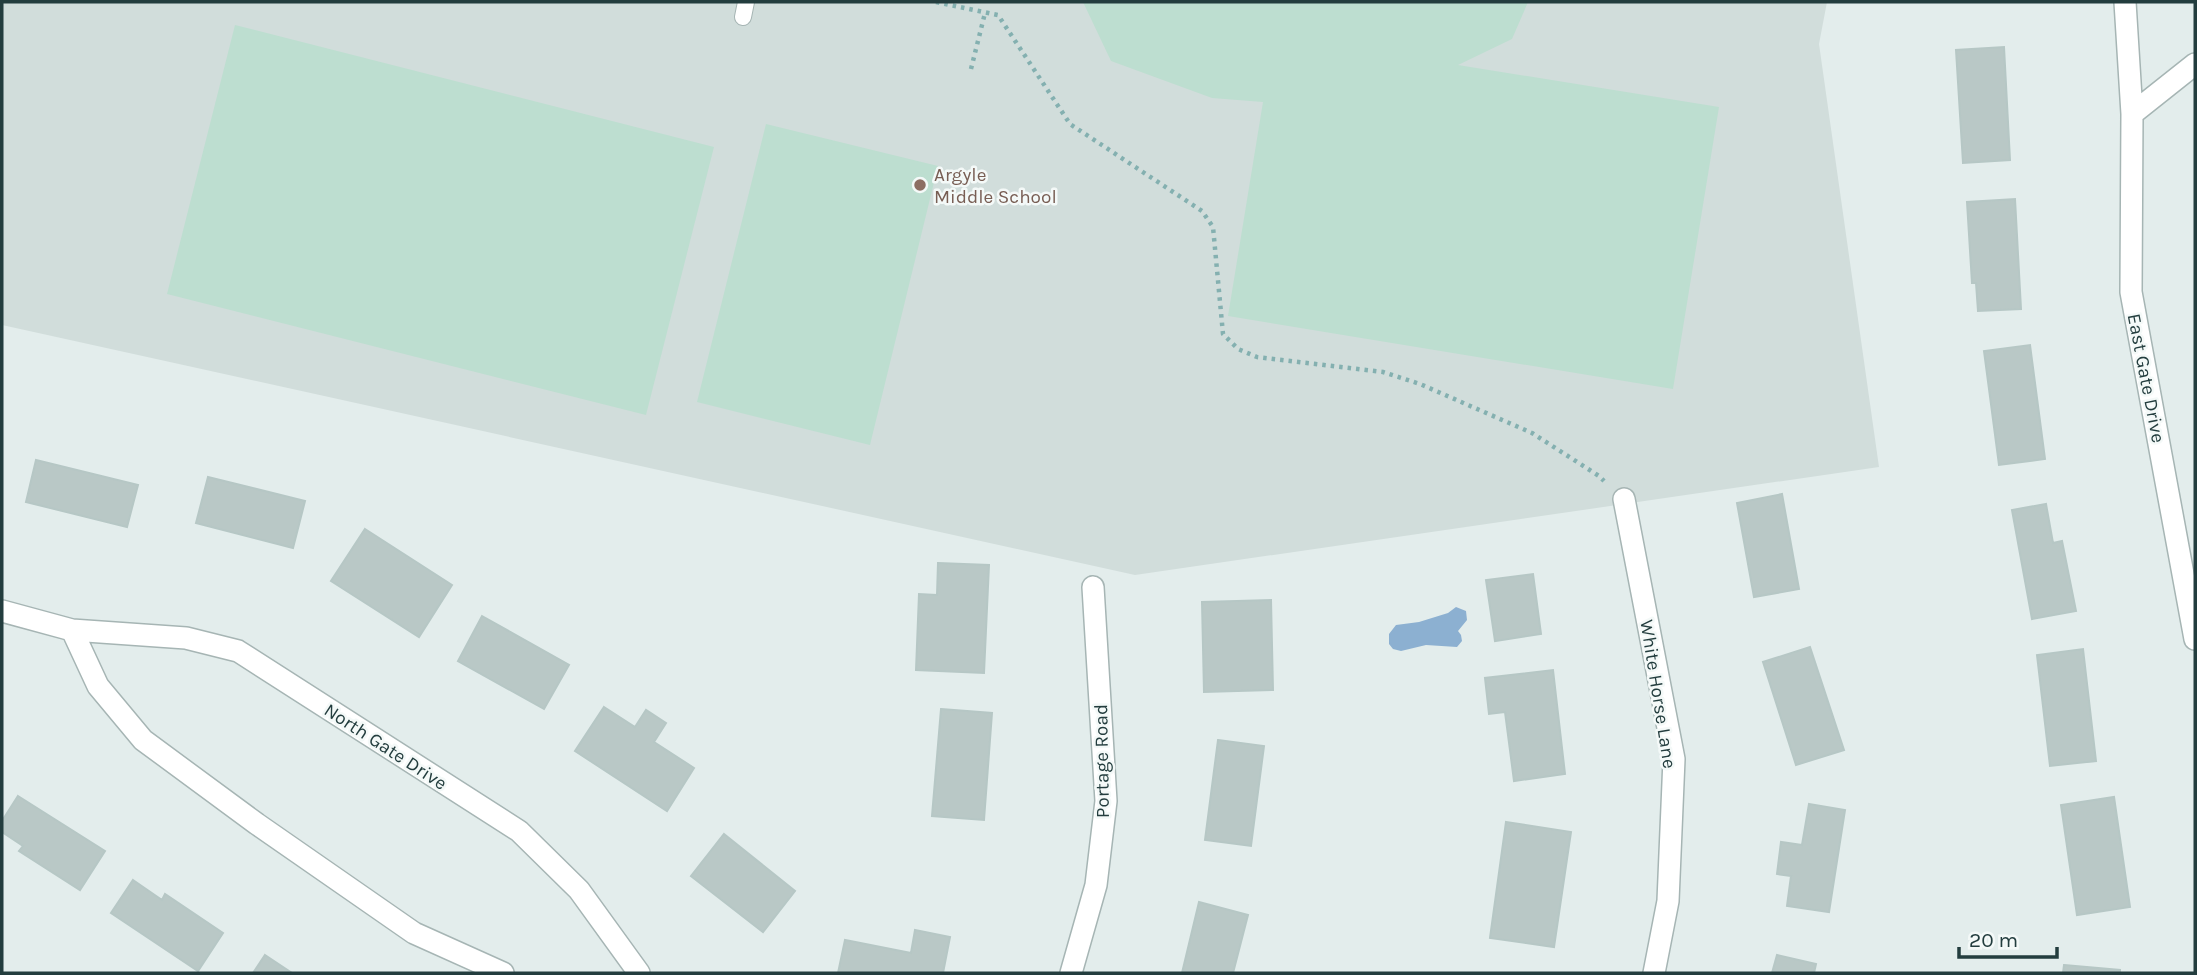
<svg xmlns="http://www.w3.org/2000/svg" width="2197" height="975" viewBox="0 0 2197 975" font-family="Karla,sans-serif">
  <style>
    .built { fill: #d1dddb }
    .green { fill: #bdded0 }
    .water { fill: #8cb0d1 }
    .building { fill: #b9c8c6; stroke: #b6c7c5; stroke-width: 2 }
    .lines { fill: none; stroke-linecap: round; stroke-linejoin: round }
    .service-casing { stroke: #a6b5b4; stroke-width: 18 }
    .minor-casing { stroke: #a6b5b4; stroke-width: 24 }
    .path { stroke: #84b0b0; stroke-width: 4.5; stroke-dasharray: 3.5 5; stroke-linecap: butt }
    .service { stroke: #fff; stroke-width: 16 }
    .minor { stroke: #fff; stroke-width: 21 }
    .education-dot { fill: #8d6e63; stroke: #f4f9f8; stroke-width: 2.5 }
    .labels { text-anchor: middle; stroke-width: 5; stroke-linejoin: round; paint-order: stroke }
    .education-label { font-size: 19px; fill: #785e54; stroke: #f4f9f8; text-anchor: start }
    .street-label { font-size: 19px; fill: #233d3e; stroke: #f4f9f8 }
  </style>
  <rect width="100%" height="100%" fill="#e3edec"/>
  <path class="built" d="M2 2H1827L1819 44 1879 467 1135 575 2 325Z"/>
  <path class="green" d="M1083 2H1528L1512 39 1458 65 1719 107 1673 389 1228 316 1263 102 1212 98 1111 61Z
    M235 25 714 147 646 415 167 294Z
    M766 124 938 166 870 445 697 402Z"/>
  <path class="water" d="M1456 607 1466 611 1467 620 1458 631 1461 635 1462 641 1457 647 1426 645 1401 651 1393 649 1389 644V634L1396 625 1419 622 1448 613Z"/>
  <path class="building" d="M2004 47 2010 160 1963 163 1956 50Z
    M2015 199 2021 309 1978 311 1976 283H1972L1967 202Z
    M2030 345 2045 459 1999 465 1984 351Z
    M36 460 138 485 127 527 26 502Z
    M208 477 305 501 293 548 196 523Z
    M1782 494 1799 589 1754 597 1737 503Z
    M2046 504 2053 543 2062 541 2076 611 2032 619 2012 510Z
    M365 529 452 585 419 637 331 581Z
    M938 563 989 565 984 673 916 670 919 594 937 595Z
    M1533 574 1541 634 1495 641 1486 580Z
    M1271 600 1273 690 1204 692 1202 602Z
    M482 616 569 665 544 709 458 661Z
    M1810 647 1844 750 1796 765 1763 662Z
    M2083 649 2096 761 2050 766 2037 655Z
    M1553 670 1565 774 1514 781 1505 712 1489 714 1485 678Z
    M604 707 635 727 646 710 666 723 654 742 694 768 667 811 575 751Z
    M941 709 992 713 984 820 932 816Z
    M1218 740 1264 746 1251 846 1205 840Z
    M18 796 105 851 80 890 19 851 23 846 2 832V821Z
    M2114 797 2130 907 2077 915 2061 805Z
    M1809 804 1845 810 1829 912 1787 906 1791 876 1777 874 1781 842 1802 845Z
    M1506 822 1571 832 1554 947 1490 938Z
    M724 834 795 891 763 932 691 876Z
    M133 880 162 900 165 894 223 933 198 971 111 913Z
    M1199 902 1248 915 1233 973H1182Z
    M915 930 950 937 943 973H838L845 940 911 953Z
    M265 955 292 973H253Z
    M1777 955 1816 964 1814 973H1772Z
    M2064 965 2120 970V973H2063Z"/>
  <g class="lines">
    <defs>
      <path id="service" d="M743 17 746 2"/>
      <path id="minor" d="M2125 2 2132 114 2131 292 2195 639
        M2132 114 2195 64
        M1624 499 1674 759 1668 901 1654 973
        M2 611 72 630 186 638 238 651 519 831 579 890 639 973
        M72 630 98 686 143 740 257 824 414 933 503 973
        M1071 973 1096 885 1106 801 1093 587"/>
    </defs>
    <use href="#service" class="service-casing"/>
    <use href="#minor" class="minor-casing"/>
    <path class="path" d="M936 2 998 15 1070 124 1202 211 1213 227 1223 334 1238 349 1257 357 1383 372 1420 384 1532 433 1599 476 1604 481
      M971 69 985 13"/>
    <use href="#service" class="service"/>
    <use href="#minor" class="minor"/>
  </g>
  <circle class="education-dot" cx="920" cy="185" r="7"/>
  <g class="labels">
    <g class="education-label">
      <text x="934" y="181">Argyle<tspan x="934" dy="22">Middle School</tspan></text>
    </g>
    <g class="street-label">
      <text transform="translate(2147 378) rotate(79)" y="7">East Gate Drive</text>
      <text transform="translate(1659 694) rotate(81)" y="7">White Horse Lane</text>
      <text transform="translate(386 746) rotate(33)" y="7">North Gate Drive</text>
      <text transform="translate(1101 761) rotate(-91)" y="7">Portage Road</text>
    </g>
  </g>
  <rect width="2197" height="975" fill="none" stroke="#233d3e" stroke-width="7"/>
  <path d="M1959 947v10h98v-10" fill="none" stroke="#233d3e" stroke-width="3.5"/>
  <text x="1969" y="947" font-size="21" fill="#233d3e" stroke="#f4f9f8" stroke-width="5" paint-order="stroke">20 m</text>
</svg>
